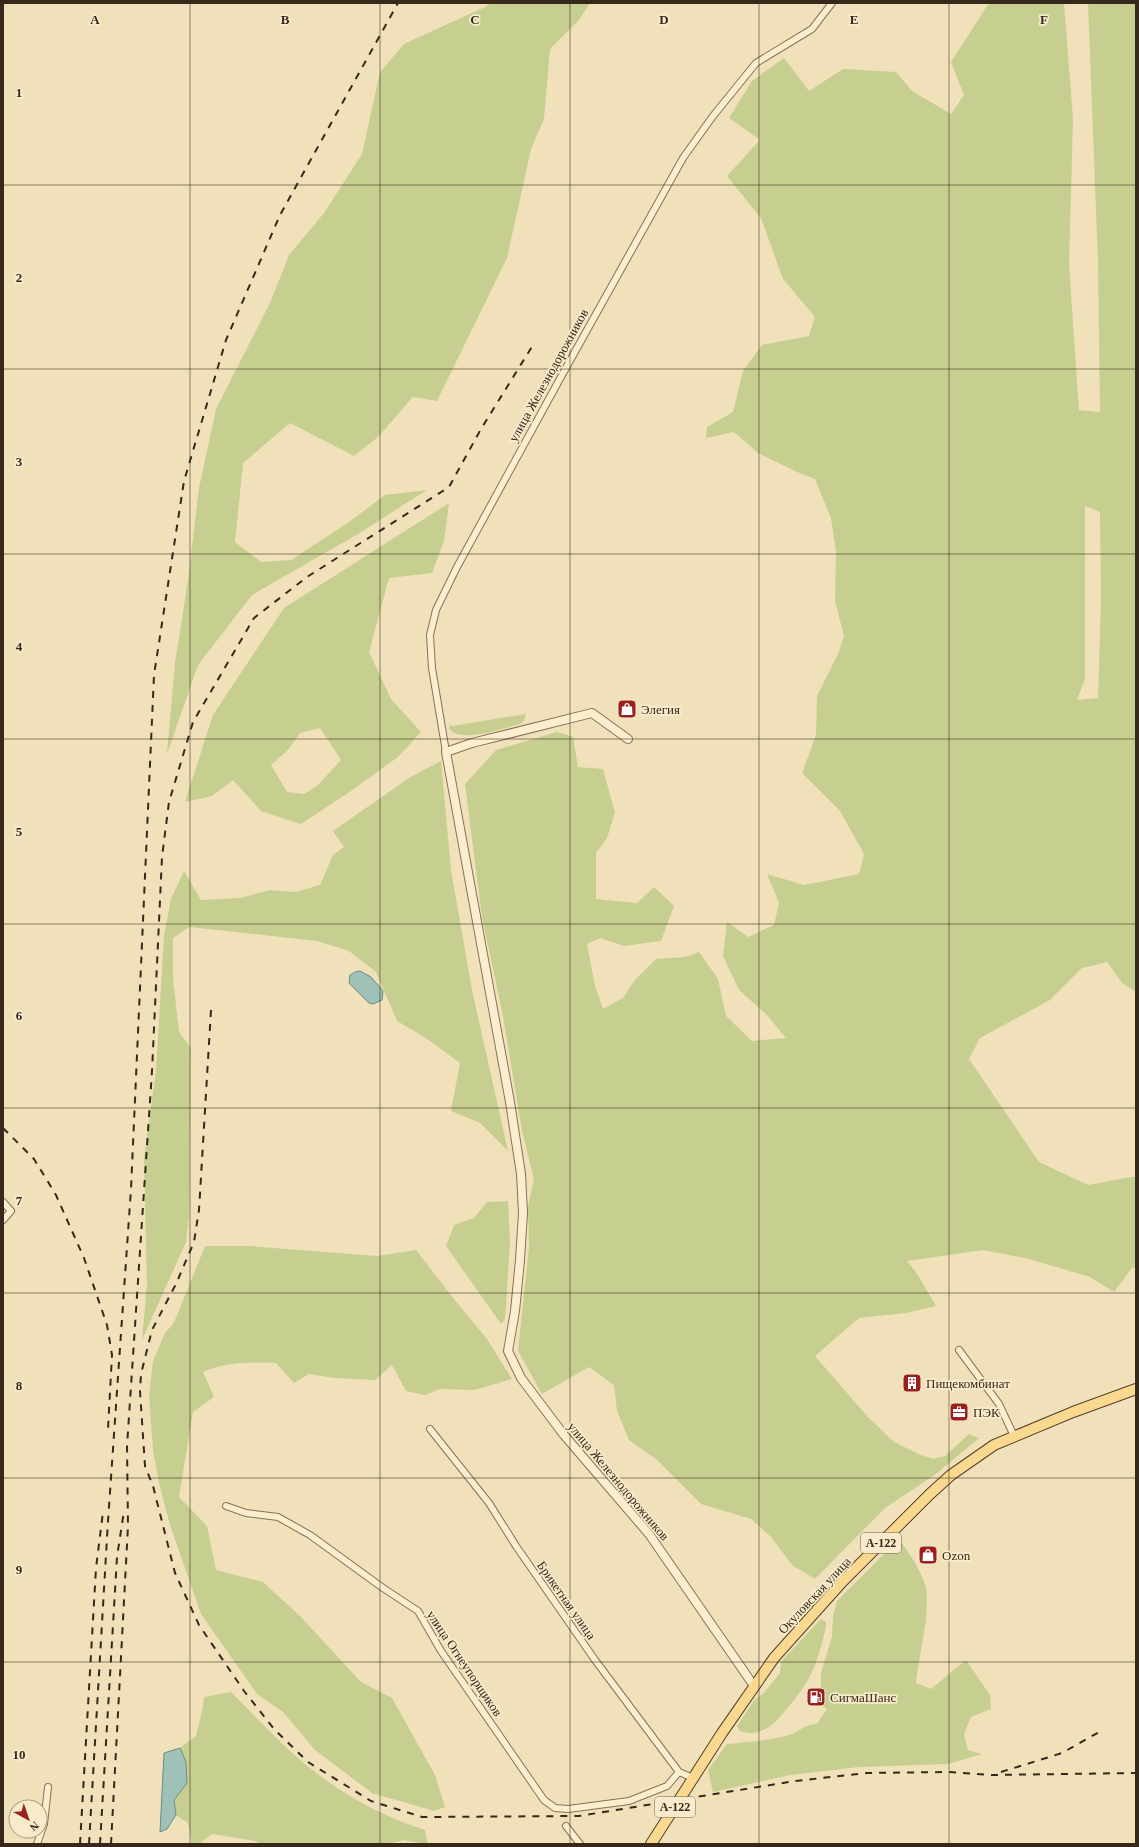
<svg xmlns="http://www.w3.org/2000/svg" width="1139" height="1847" viewBox="0 0 1139 1847" font-family="'Times New Roman',serif">
  <style>
    .green { fill: #c6cf8f; fill-rule: evenodd }
    .water { fill: #a0c1b8; stroke: #678e85 }
    .lines { fill: none; stroke-linecap: round; stroke-linejoin: round }
    .minor-casing { stroke: #887154; stroke-width: 8 }
    .tertiary-casing { stroke: #887154; stroke-width: 10 }
    .primary-casing { stroke: #553e29; stroke-width: 12 }
    .minor { stroke: #fbeece; stroke-width: 6 }
    .tertiary { stroke: #fbeece; stroke-width: 8 }
    .primary { stroke: #f8d98f; stroke-width: 10 }
    .rail { stroke: #36281a; stroke-width: 2; stroke-dasharray: 7 7; stroke-linecap: butt }
    .grid { fill: none; stroke: #36281a; stroke-width: 1; stroke-opacity: 0.55 }
    .labels { text-anchor: middle; stroke-width: 3.5; stroke-linejoin: round; paint-order: stroke }
    .shield { fill: #f7ebcb; stroke: #70624f; stroke-width: 1 }
    .shield-label { font-size: 12px; font-weight: bold; fill: #36281a }
    .street-label { font-size: 13px; fill: #36281a; stroke: #f7ebcb }
    .poi-label { font-size: 13px; fill: #36281a; stroke: #f7ebcb; text-anchor: start }
    .grid-label { font-size: 13px; text-anchor: middle; font-weight: bold; fill: #36281a; stroke: #f7ebcb; stroke-width: 3.5; stroke-linejoin: round; paint-order: stroke }
  </style>
  <rect width="100%" height="100%" fill="#f0e1bb"/>
  <path class="green" d="M491 3H590L579 20 550 49 544 119 531 149 507 258 437 401 413 397 378 437 354 456 290 423 243 463 235 542 261 562 291 560 349 522 385 495 427 490 358 534 252 595 198 665 167 754 175 663 188 580 199 488 216 409 270 303 289 255 324 213 362 154 380 72 404 44 485 7Z
    M989 3H1064L1073 119 1069 265 1079 410 1100 412 1098 262 1088 3H1136V992L1123 984 1107 962 1082 968 1050 1000 980 1038 969 1059 1039 1162 1088 1185 1131 1177H1136V1268H1132L1114 1292 1090 1277 1029 1259 983 1250 907 1261 916 1272 936 1306 906 1313 859 1318 815 1356 867 1416 894 1442 921 1455 933 1459 945 1456 969 1434 979 1438 936 1474 885 1508 815 1579 792 1565 771 1537 751 1519 701 1504 657 1460 629 1440 617 1411 614 1385 589 1367 542 1394 518 1351 529 1247 528 1207 534 1179 522 1131 503 1016 482 917 465 784 496 750 557 732 573 737 578 767 603 769 615 813 607 838 596 853V899L637 903 654 887 674 906 661 941 624 946 600 938 587 944 595 986 603 1009 624 997 634 981 656 959 685 957 699 952 718 979 726 1016 752 1041 786 1038 767 1015 739 990 723 956 727 922 748 937 774 925 779 903 767 874 804 885 859 874 864 854 840 811 802 773 816 735 817 696 839 652 844 636 835 601 836 551 831 518 815 479 797 472 758 453 734 432 706 438 707 427 733 412 743 371 762 345 809 336 815 317 783 279 761 218 727 176 760 140 729 118 752 81 784 58 809 91 843 69 896 72 912 91 951 114 964 95 951 62ZM1085 506 1100 512 1101 599 1098 698 1077 700 1085 679Z
    M449 503 444 541 432 573 389 578 369 652 391 699 421 732 398 757 351 791 301 824 261 811 233 780 212 796 185 802 213 715 284 608ZM320 728 341 760 318 785 304 794 287 792 271 765 288 750 300 733Z
    M526 714 524 721 520 724C503 728 462 744 449 729V725L452 726Z
    M441 761 451 870 472 990 508 1151 480 1123 451 1111 460 1063 426 1038 397 1021 376 972 349 951 317 941 189 927 173 938V978L179 1032 191 1048 189 1216 186 1242 142 1340 147 1284 144 1158 156 1071 164 936 171 899 184 871 201 900 240 898 270 890 296 892 320 885 333 855 344 847 333 831 409 778Z
    M508 1201 510 1242 505 1320 501 1324 446 1246 454 1225 474 1218 487 1202Z
    M205 1246H248L377 1256 416 1250 454 1299 487 1339 512 1379 475 1390 440 1389 425 1395 406 1391 392 1365 375 1380 334 1378 309 1374 294 1383 276 1363C252 1362 225 1362 203 1372L214 1397 193 1412 179 1497 207 1526 216 1570 263 1582 301 1617 361 1682 392 1698 435 1775 445 1807 434 1811 372 1793 315 1750 283 1712 257 1694 201 1614 170 1525 159 1483 153 1450 149 1396 153 1361 165 1333 173 1324 178 1313Z
    M901 1542C909 1552 924 1576 926 1588 930 1620 919 1651 916 1683L931 1689 966 1660 990 1695 991 1709 971 1717 964 1734 968 1750 982 1754 948 1764 859 1767 790 1775 713 1792 708 1770 727 1744C747 1742 769 1741 789 1735 801 1731 804 1724 817 1724L827 1709 821 1705V1673L832 1636 833 1617 837 1601 895 1543Z
    M821 1619 826 1622V1627C822 1643 818 1660 811 1674 805 1686 798 1695 790 1705 777 1721 763 1739 740 1731L737 1726 755 1699 763 1694 780 1673 781 1662 787 1655Z
    M231 1692C258 1719 284 1748 315 1772 347 1797 386 1818 425 1830L428 1844 403 1840 388 1844H259L256 1841 212 1834 199 1844H192L188 1823 176 1815 174 1800 187 1783 186 1762 180 1748 196 1736 202 1711 204 1697Z"/>
  <path class="water" d="M360 971 371 977 383 991 382 1000 373 1004 369 1003 349 983 350 975 355 972Z
    M180 1748 186 1762 187 1783 174 1800 176 1815 167 1829 160 1832 164 1753Z"/>
  <g class="lines">
    <defs>
      <path id="minor" d="M446 752 432 668 430 635 436 610 457 567 562 375 683 158 713 116 756 63 812 29 832 3
        M3 1202 11 1211 3 1220
        M959 1350 999 1404 1014 1436
        M430 1429 489 1503 516 1546 595 1660 679 1772 693 1778
        M226 1506 246 1513 278 1517 310 1535 383 1588 418 1611 441 1651 544 1800 555 1808 568 1809 629 1801 667 1786 679 1772
        M566 1826 580 1844
        M37 1844 44 1824 48 1787"/>
      <path id="tertiary" d="M628 739 592 713 472 743 446 752 510 1102 521 1174 523 1213 520 1260 515 1311 508 1351 521 1378 564 1435 649 1534 754 1686"/>
      <path id="primary" d="M651 1844 722 1733 774 1658 843 1581 930 1494 951 1475 994 1445 1073 1412 1136 1389"/>
    </defs>
    <use href="#minor" class="minor-casing"/>
    <use href="#tertiary" class="tertiary-casing"/>
    <use href="#primary" class="primary-casing"/>
    <use href="#minor" class="minor"/>
    <use href="#tertiary" class="tertiary"/>
    <use href="#primary" class="primary"/>
    <path class="rail" d="M211 1010 199 1210 194 1242 176 1284 152 1330 141 1374 140 1391 145 1466 153 1486 175 1573 199 1625 244 1691 274 1729 308 1762 371 1801 422 1817 579 1816 795 1781 867 1773 950 1772 991 1775 1136 1773
      M3 1128 34 1159 56 1195 84 1258 107 1325 112 1355 108 1429
      M1001 1772 1062 1753 1101 1731
      M80 1844 96 1568 103 1512
      M89 1844 108 1521 131 1189 154 675 184 481 226 340 280 215 398 3
      M100 1844 117 1557 124 1511
      M111 1844 128 1526 127 1446 152 1071 162 857 169 802 193 722 254 618 307 577 449 487 481 429 533 345"/>
  </g>
  <path class="grid" d="M190 3V1844M380 3V1844M570 3V1844M759 3V1844M949 3V1844M3 185H1136M3 369H1136M3 554H1136M3 739H1136M3 924H1136M3 1108H1136M3 1293H1136M3 1478H1136M3 1662H1136"/>
  <defs>
    <symbol id="shop-square" viewBox="-11 -11 22 22"><rect x="-9" y="-9" width="18" height="18" rx="4" fill="#9b2120" stroke="#f7ebcb"/><path d="M-5-2.5h2.3a2.7 3.5 0 0 1 5.4 0H5L5.5 6h-11ZM-1.5-2.5h3a1.5 2.3 0 0 0-3 0Z" fill="#fff"/></symbol>
    <symbol id="building-square" viewBox="-11 -11 22 22"><rect x="-9" y="-9" width="18" height="18" rx="4" fill="#9b2120" stroke="#f7ebcb"/><path d="M-4-6H4V6H1V3H-1V6H-4ZM-2.5-4.3h1.7v1.8h-1.7ZM.8-4.3h1.7v1.8H.8ZM-2.5-1h1.7V.8h-1.7ZM.8-1h1.7V.8H.8Z" fill="#fff"/></symbol>
    <symbol id="office-square" viewBox="-11 -11 22 22"><rect x="-9" y="-9" width="18" height="18" rx="4" fill="#9b2120" stroke="#f7ebcb"/><path d="M-6-3h4V-5.5h4V-3h4V5H-6ZM-1-4.5V-3h2v-1.5ZM-6 0V1H6V0Z" fill="#fff"/></symbol>
    <symbol id="fuel-square" viewBox="-11 -11 22 22"><rect x="-9" y="-9" width="18" height="18" rx="4" fill="#9b2120" stroke="#f7ebcb"/><path d="M-5.5-6h7V0h2V4h1.3V-2.5L3-4.5l.8-.8L6-3V5H2.5V1h-1V6h-7ZM-4.2-4.7v3.2H.2V-4.7Z" fill="#fff"/></symbol>
  </defs>
  <g fill-rule="evenodd">
    <use href="#shop-square" x="616" y="698" width="22" height="22"/>
    <use href="#building-square" x="901" y="1372" width="22" height="22"/>
    <use href="#office-square" x="948" y="1401" width="22" height="22"/>
    <use href="#shop-square" x="917" y="1544" width="22" height="22"/>
    <use href="#fuel-square" x="805" y="1686" width="22" height="22"/>
  </g>
  <g class="labels">
    <g class="shield">
      <rect x="861" y="1533" width="40" height="20" rx="3"/>
      <rect x="655" y="1797" width="40" height="20" rx="3"/>
    </g>
    <g class="shield-label">
      <text x="881" y="1547">А-122</text>
      <text x="675" y="1811">А-122</text>
    </g>
    <g class="street-label">
      <text transform="translate(548 375) rotate(-61)" y="5">улица Железнодорожников</text>
      <text transform="translate(619 1481) rotate(50)" y="5">улица Железнодорожников</text>
      <text transform="translate(814 1595) rotate(-47)" y="5">Окуловская улица</text>
      <text transform="translate(567 1600) rotate(55)" y="5">Брикетная улица</text>
      <text transform="translate(465 1663) rotate(56)" y="5">улица Огнеупорщиков</text>
    </g>
    <g class="poi-label">
      <text x="641" y="714">Элегия</text>
      <text x="926" y="1388">Пищекомбинат</text>
      <text x="973" y="1417">ПЭК</text>
      <text x="942" y="1560">Ozon</text>
      <text x="830" y="1702">СигмаШанс</text>
    </g>
  </g>
  <g class="grid-label">
    <text x="95" y="24">A</text>
    <text x="285" y="24">B</text>
    <text x="475" y="24">C</text>
    <text x="664" y="24">D</text>
    <text x="854" y="24">E</text>
    <text x="1044" y="24">F</text>
    <text x="19" y="97">1</text>
    <text x="19" y="282">2</text>
    <text x="19" y="466">3</text>
    <text x="19" y="651">4</text>
    <text x="19" y="836">5</text>
    <text x="19" y="1020">6</text>
    <text x="19" y="1205">7</text>
    <text x="19" y="1390">8</text>
    <text x="19" y="1574">9</text>
    <text x="19" y="1759">10</text>
  </g>
  <rect width="1139" height="1847" fill="none" stroke="#36281a" stroke-width="8"/>
  <g transform="translate(28 1819) rotate(140)"><circle r="19" fill="#f7ebcb" stroke="#aa9d84"/>
  <path d="M0-3L7 15L0 10L-7 15Z" fill="#9b2120"/>
  <text y="-6" font-size="11" font-weight="bold" text-anchor="middle" fill="#36281a">N</text>
  </g>
</svg>
